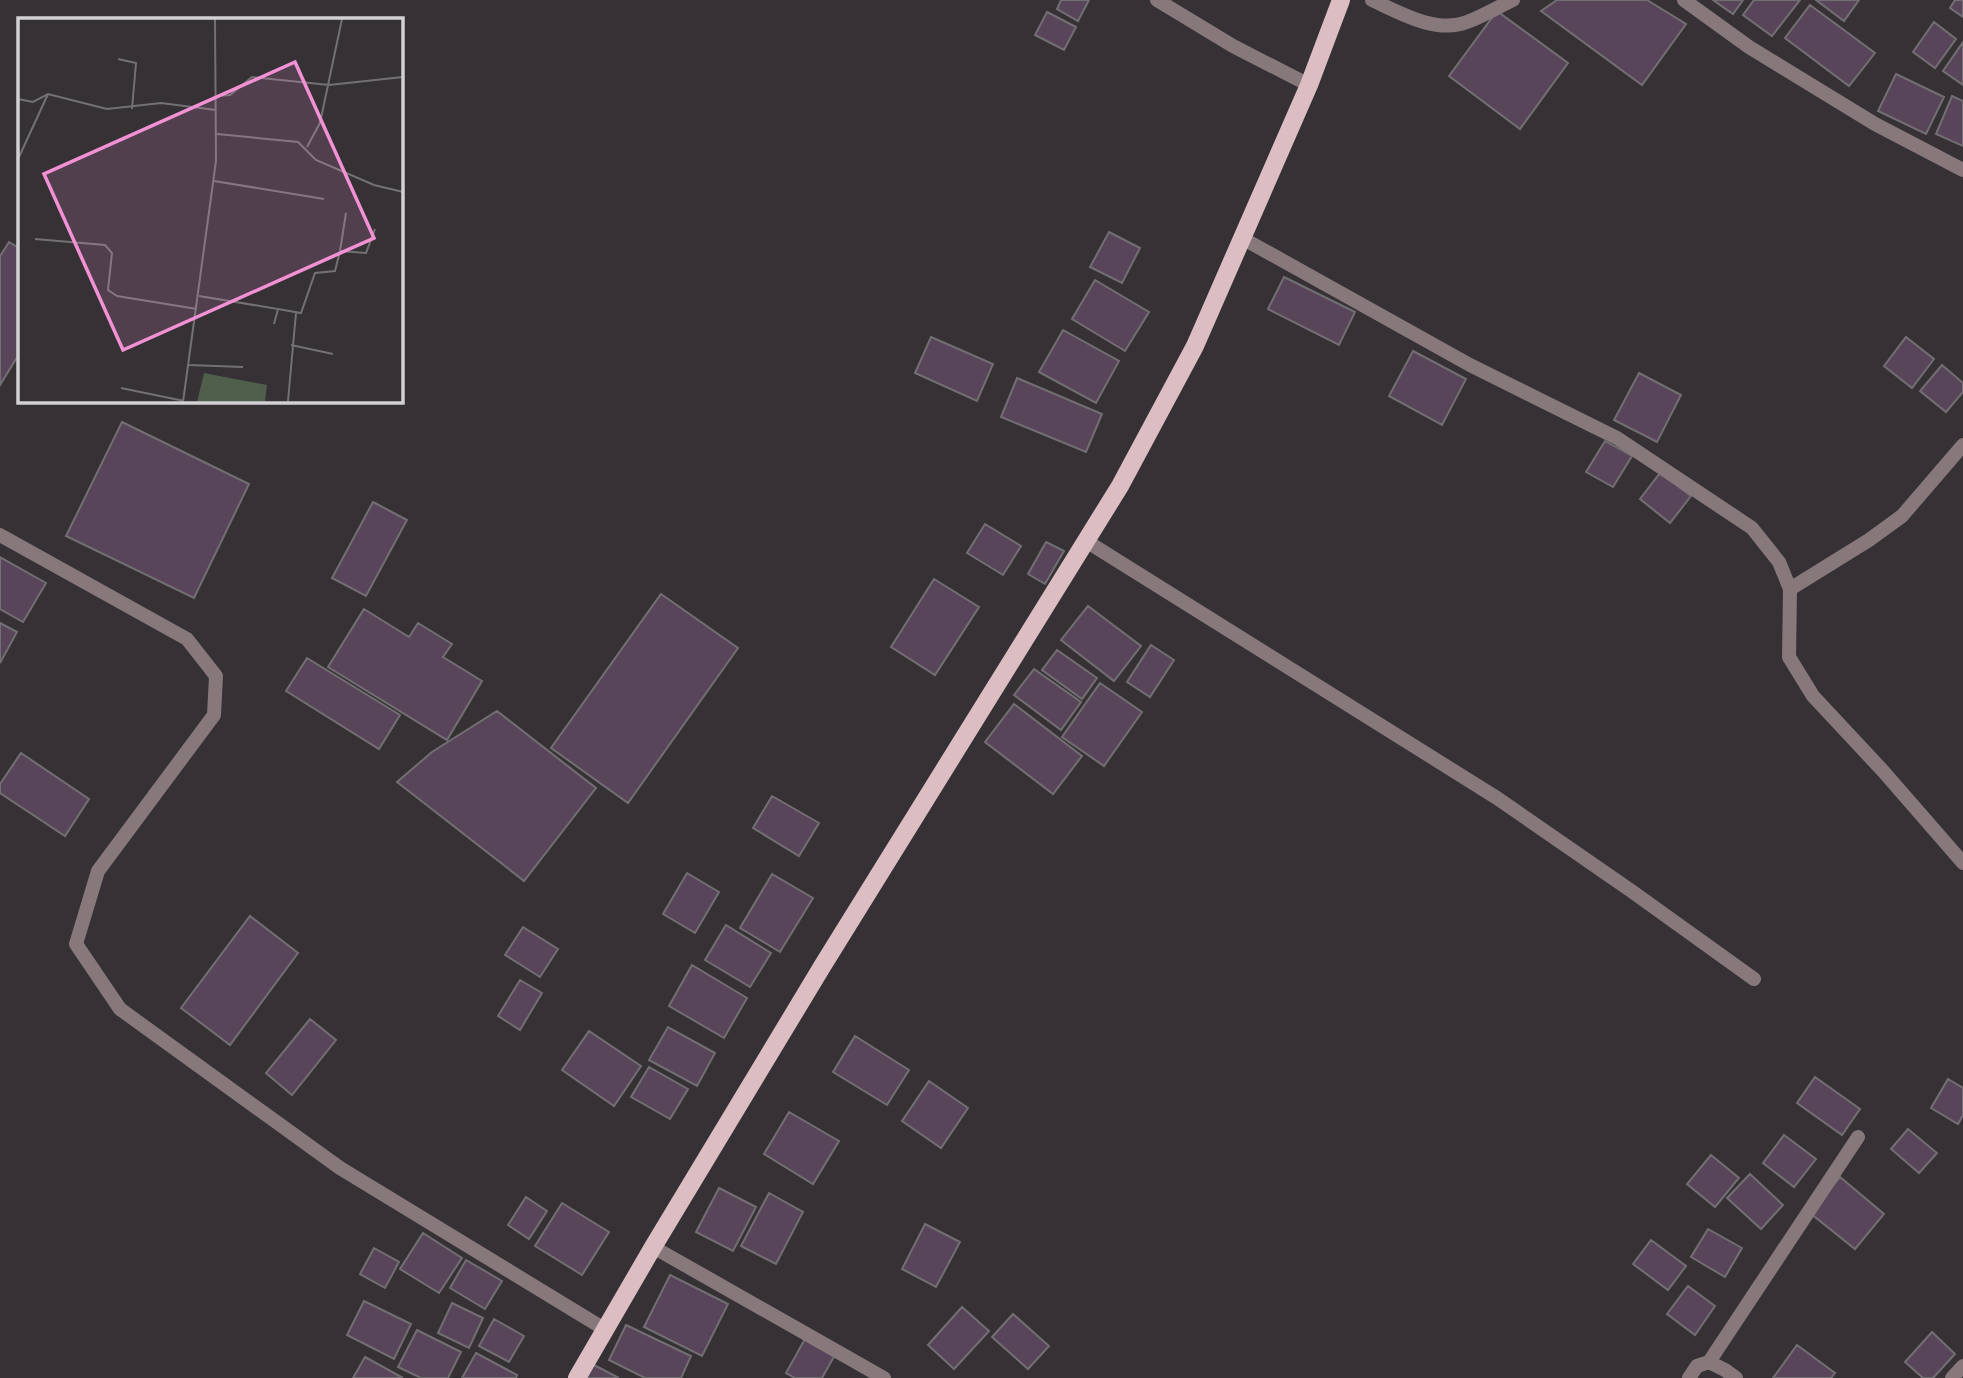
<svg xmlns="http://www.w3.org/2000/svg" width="1963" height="1378" viewBox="0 0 1963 1378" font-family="'Alegreya Sans',sans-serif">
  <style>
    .building { fill: #59455a; stroke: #726f73; stroke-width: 2 }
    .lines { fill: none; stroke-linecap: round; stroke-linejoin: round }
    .minor { stroke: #87787b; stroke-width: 14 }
    .primary { stroke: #dcbdc2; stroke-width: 18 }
    .inset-road { fill: none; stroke: #747174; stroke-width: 2 }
    .view { fill: #f391d5; fill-opacity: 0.15; stroke: #f391d5; stroke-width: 3.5 }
    .inset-edge { fill: none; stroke: #d3d1d3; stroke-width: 3.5 }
  </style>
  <rect width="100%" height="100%" fill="#353135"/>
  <path class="building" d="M1061 0H1089L1078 21 1057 9Z
    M1557 0H1647L1686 24 1642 85 1541 11Z
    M1713 0H1743L1733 14Z
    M1754 0H1800L1772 36 1743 15Z
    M1816 0H1859L1844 21Z
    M1955 0H1963V17L1950 8Z
    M1810 5 1875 53 1849 86 1785 38Z
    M1497 11 1568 63 1520 129 1449 76Z
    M1047 12 1076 27 1064 50 1035 35Z
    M1934 22 1956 39 1935 68 1913 52Z
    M1963 42V85L1943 71Z
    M1896 74 1944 97 1926 134 1878 111Z
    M1952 96 1963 101V146L1936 134Z
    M1109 232 1140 248 1122 283 1090 267Z
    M9 242 19 248V354L0 385V256Z
    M1284 277 1355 312 1339 345 1268 309Z
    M1095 280 1149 312 1125 351 1072 319Z
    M1063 330 1119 361 1096 403 1039 372Z
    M931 337 993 364 977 401 915 373Z
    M1906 337 1934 359 1912 388 1884 366Z
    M1413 351 1466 379 1442 425 1389 396Z
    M1942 365 1963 383V392L1946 412 1920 391Z
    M1639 373 1681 395 1657 442 1614 420Z
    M1017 378 1102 414 1086 452 1001 417Z
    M122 422 249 484 194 598 66 536Z
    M1605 441 1632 456 1613 487 1586 472Z
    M1660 473 1691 496 1670 523 1640 499Z
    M373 502 407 520 366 596 332 578Z
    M985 524 1021 546 1003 575 967 553Z
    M1046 542 1064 551 1045 584 1028 574Z
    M0 557 46 583 23 622 0 609Z
    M934 579 979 607 935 675 891 647Z
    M661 594 738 648 628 803 551 748Z
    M1088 606 1141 646 1114 681 1061 640Z
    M364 609 409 637 418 623 452 644 443 657 482 681 447 740 328 667Z
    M0 623 17 632 0 663Z
    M1151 645 1174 660 1150 697 1127 682Z
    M1057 650 1097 678 1082 699 1042 670Z
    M307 658 400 715 379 749 286 691Z
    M1034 669 1081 702 1061 730 1014 695Z
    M1100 683 1142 712 1104 766 1062 737Z
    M1014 704 1082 756 1053 794 985 742Z
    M497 711 596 788 524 881 397 782 432 752Z
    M21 753 89 799 65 836 0 793V784Z
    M772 796 819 823 799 856 753 828Z
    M687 873 719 892 695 933 663 914Z
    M772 874 813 898 780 952 740 928Z
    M250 916 298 953 230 1045 181 1008Z
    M726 925 771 953 750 987 705 960Z
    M523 927 558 949 540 977 505 955Z
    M692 965 747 998 724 1038 669 1006Z
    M520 980 542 993 520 1030 498 1016Z
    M310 1019 336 1040 292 1095 266 1073Z
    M668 1027 715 1053 697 1086 649 1060Z
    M589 1031 641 1066 614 1106 562 1070Z
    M855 1036 909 1070 887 1105 833 1072Z
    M649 1067 688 1089 670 1119 631 1097Z
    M1815 1077 1860 1109 1842 1135 1797 1103Z
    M1948 1079 1963 1088V1115L1958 1124 1931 1108Z
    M929 1081 968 1108 941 1148 902 1121Z
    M789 1112 839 1141 813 1184 764 1154Z
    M1908 1129 1937 1153 1919 1173 1891 1149Z
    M1784 1135 1816 1159 1794 1187 1763 1163Z
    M1711 1155 1739 1178 1715 1207 1687 1184Z
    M1750 1174 1783 1205 1761 1229 1727 1198Z
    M1840 1177 1884 1214 1855 1249 1810 1213Z
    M719 1188 756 1207 733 1251 696 1232Z
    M769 1193 803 1212 776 1264 741 1246Z
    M526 1197 547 1211 529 1239 508 1225Z
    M562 1203 609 1232 582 1275 535 1246Z
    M925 1224 960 1242 936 1287 902 1269Z
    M1708 1229 1742 1248 1725 1277 1691 1257Z
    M423 1233 462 1258 439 1293 400 1269Z
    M1651 1240 1686 1266 1668 1290 1633 1264Z
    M374 1248 399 1262 385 1288 360 1274Z
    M466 1260 502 1281 485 1309 450 1288Z
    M670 1275 728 1304 702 1356 644 1327Z
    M1688 1286 1715 1306 1695 1335 1667 1314Z
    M364 1301 411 1324 394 1359 347 1335Z
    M452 1303 483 1318 469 1348 438 1333Z
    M962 1307 989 1331 954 1369 928 1345Z
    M1013 1314 1049 1346 1028 1369 992 1337Z
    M494 1319 524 1336 509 1362 479 1346Z
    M626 1325 691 1356 681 1378H645L609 1360Z
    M417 1330 461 1352 448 1378H421L398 1367Z
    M1932 1332 1955 1354 1933 1378H1923L1905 1362Z
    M806 1337 836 1353 822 1378H795L786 1373Z
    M1797 1345 1835 1373 1831 1378H1773Z
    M476 1353 517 1375 516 1378H462Z
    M365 1357 403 1378H353Z
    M592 1364 619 1378H584Z"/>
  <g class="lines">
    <path class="minor" d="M1157 0 1233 46 1309 85
      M1372 0C1400 13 1436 34 1467 22 1483 16 1498 7 1513 0
      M1684 0 1749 47 1875 124 1963 170
      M1242 238 1470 365 1617 438 1752 528 1779 562 1790 589 1789 657 1813 696 1883 771 1963 863
      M0 535 187 639 216 676 214 715 98 871 76 944 120 1009 340 1168 606 1330
      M1086 541 1497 798 1630 890 1754 979
      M1790 589 1869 540 1902 516 1963 445
      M653 1247 884 1378
      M1709 1362 1858 1137
      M1689 1378 1697 1366 1709 1362 1725 1370 1736 1378
      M1952 1378 1963 1366"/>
    <path class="primary" d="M577 1378 653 1247 823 965 1120 486 1195 346 1309 85 1341 0"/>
  </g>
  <g transform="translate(18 18)">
    <rect width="385" height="385" fill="#353135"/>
    <path d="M186 355 249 367 247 384H179Z" fill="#4f5f4c"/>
    <path class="inset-road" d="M100 41 118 45 114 91M198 78 212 77 234 59 311 67 385 59M0 81 15 84 30 76 89 91 143 85 198 92M199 116 280 124 298 142 356 167 385 174M289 129 302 105 324 1M1 139 30 76M196 163 306 181M17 221 87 227 94 235 90 272 99 278 179 291M322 233 328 195M181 278 260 291 256 306M260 291 283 295 297 255 317 253 322 233 348 235 357 211M273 327 315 336M171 347 225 349M103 370 166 383M270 383 278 295M165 384 198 143 197 1"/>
    <path class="view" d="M277 44 356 220 105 332 26 156Z"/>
    <rect width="385" height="385" class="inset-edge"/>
  </g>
</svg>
